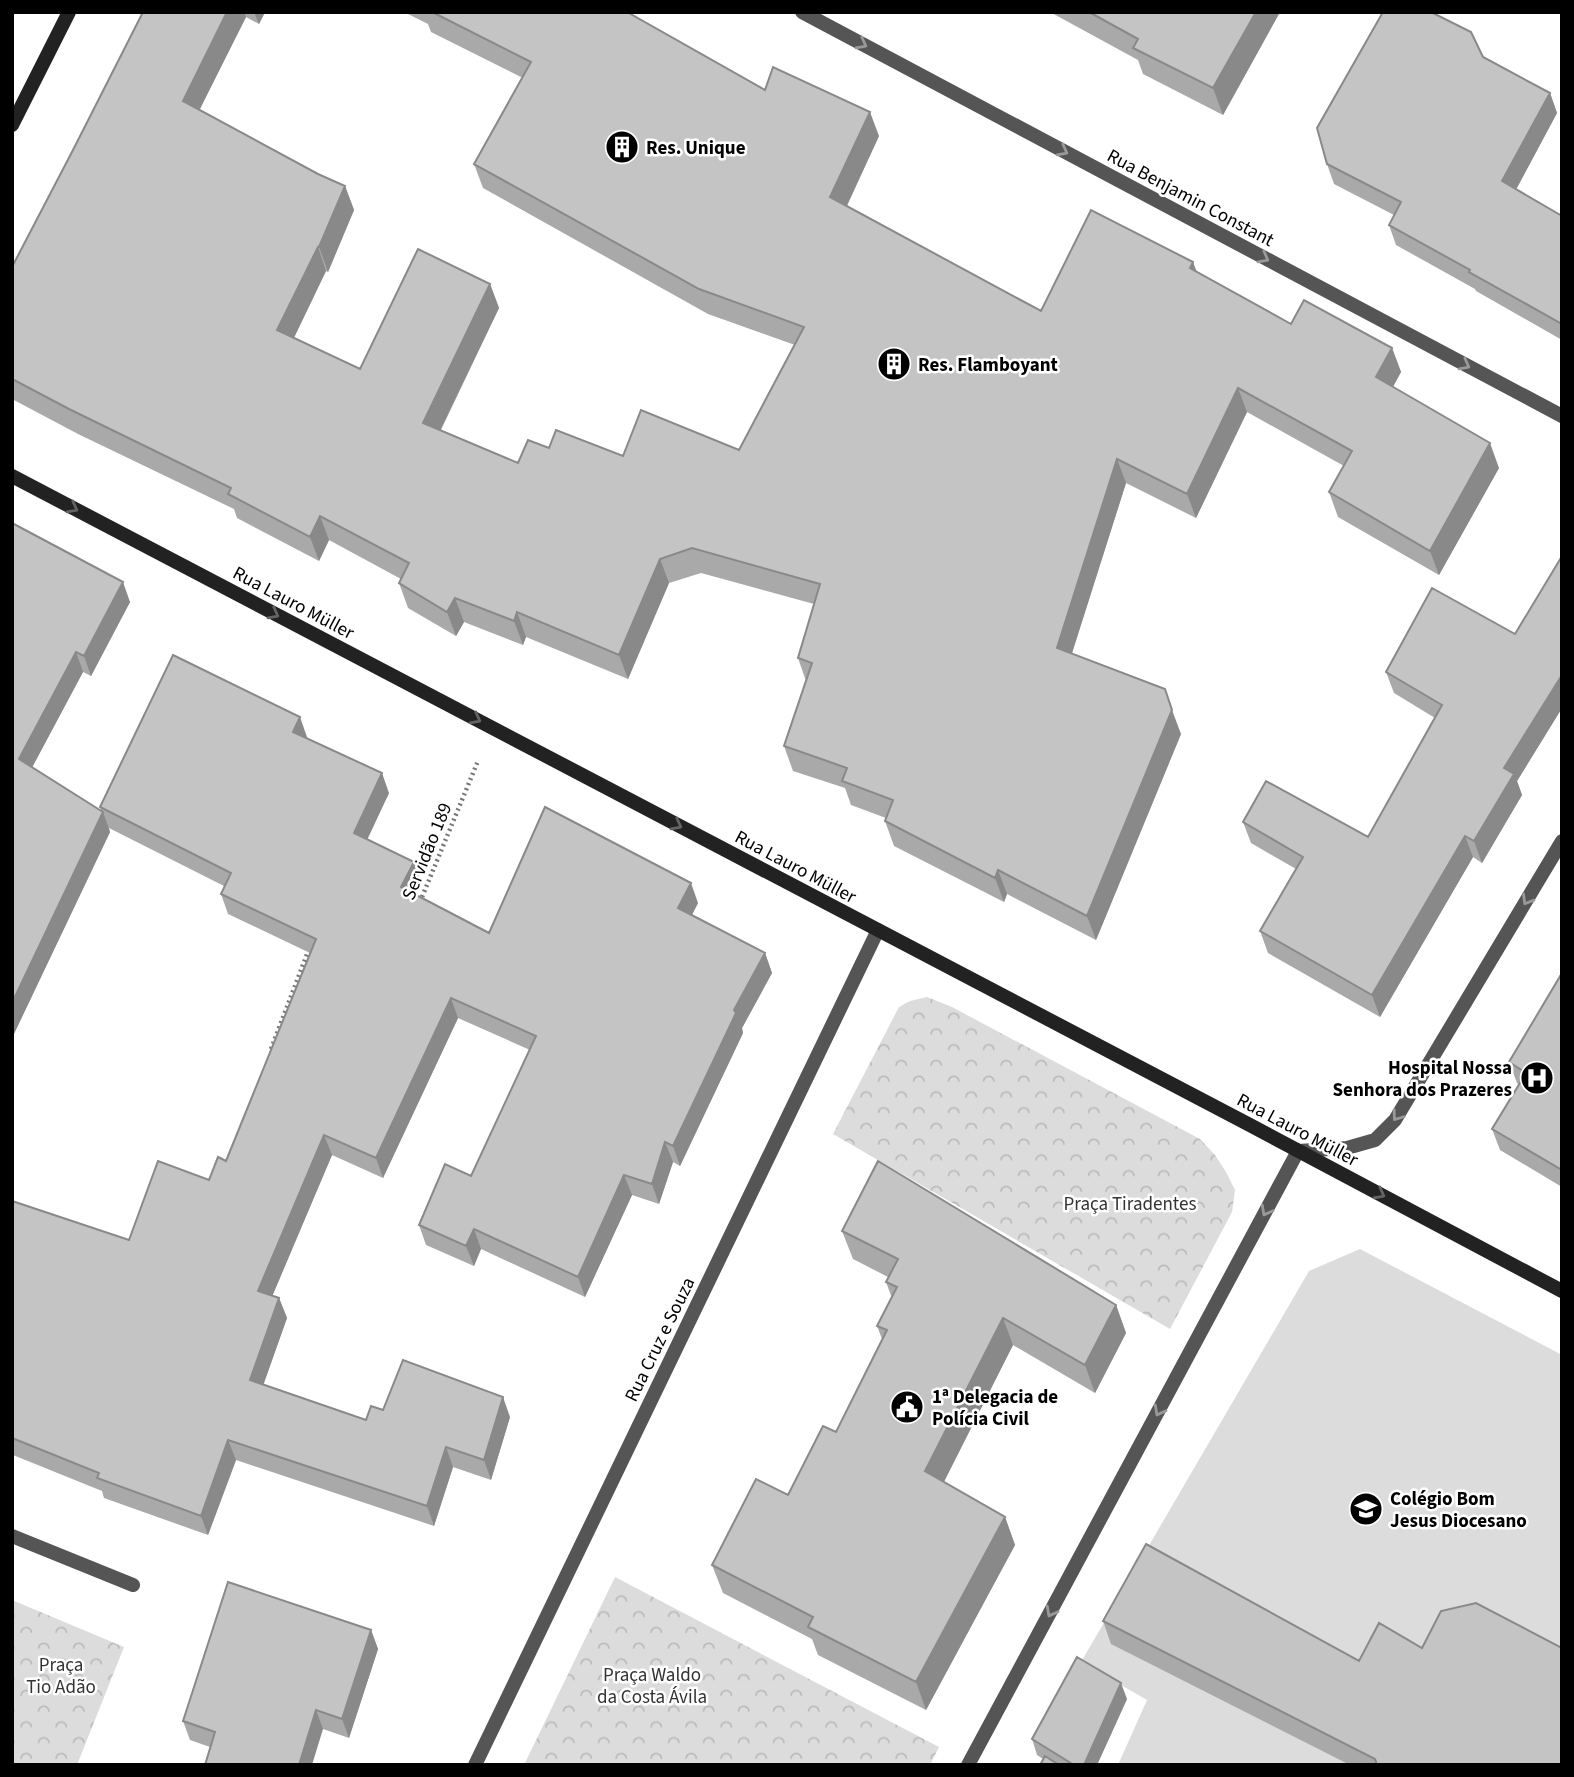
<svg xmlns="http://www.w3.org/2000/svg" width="1574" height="1777" viewBox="0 0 1574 1777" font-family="'Source Sans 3',sans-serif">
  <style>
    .grass { fill: #dcdcdc }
    .forest { fill: url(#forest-crowns) }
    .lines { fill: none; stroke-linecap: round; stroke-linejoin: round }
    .path { stroke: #777; stroke-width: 4.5; stroke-dasharray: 2 3.5; stroke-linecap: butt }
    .minor { stroke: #555; stroke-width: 14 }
    .tertiary { stroke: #555; stroke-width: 14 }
    .secondary { stroke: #222; stroke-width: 14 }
    .wall { fill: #a9a9a9 }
    .shaded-wall { fill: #898989 }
    .building { fill: #c4c4c4; stroke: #898989; stroke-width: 2 }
    .oneway { stroke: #999 }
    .oneway2 { stroke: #646464 }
    .labels { text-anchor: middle; stroke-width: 5; stroke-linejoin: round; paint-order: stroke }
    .poi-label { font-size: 19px; font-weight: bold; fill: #000; stroke: #fff; text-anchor: start }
    .street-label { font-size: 19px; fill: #000; stroke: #fff }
    .park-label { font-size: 19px; fill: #333; stroke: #fff }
  </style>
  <defs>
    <pattern id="forest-crowns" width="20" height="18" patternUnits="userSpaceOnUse" patternTransform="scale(1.75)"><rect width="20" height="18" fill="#dcdcdc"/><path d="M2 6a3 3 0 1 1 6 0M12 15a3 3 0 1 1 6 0" fill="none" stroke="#bbb"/></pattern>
  </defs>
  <rect width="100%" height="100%" fill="#fff"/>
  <path class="grass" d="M1360 1249 1562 1355V1765H1118L1147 1700 1081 1662 1309 1271Z"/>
  <path class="forest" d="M927 997 952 1007 1200 1139 1215 1155 1226 1172 1235 1190 1232 1212 1170 1329 833 1134 899 1007 910 1001Z
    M615 1577 939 1747 930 1765H524Z
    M12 1600 124 1647 77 1765H12Z"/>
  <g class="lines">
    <path class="path" d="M420 902 478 761
      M271 1049 309 949"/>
    <path class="minor" d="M12 1536 133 1585
      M968 1765 1298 1151"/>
    <path class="tertiary" d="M802 12 1562 416
      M1298 1151 1347 1148 1375 1140 1395 1120 1562 841
      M475 1765 878 930"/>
    <path class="secondary" d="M12 125 69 12
      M12 476 1248 1124 1562 1291"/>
  </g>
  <path class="wall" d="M143 12H265L259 24 246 17 199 110 318 174 345 186 354 210 328 272 326 271 294 338 360 369 490 284 499 308 441 430 518 463 549 448 623 456 739 450 795 345 708 314 483 188 474 164 523 78 431 32 428 24 404 12H627L765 90 879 136 847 206 1041 311 1193 262 1196 271 1291 324 1392 348 1401 372 1393 387 1499 468 1439 575 1338 517 1329 492 1344 466 1247 412 1196 518 1126 483 1072 653 1181 734 1096 940 1007 894 1004 902 894 846 885 821 886 818 851 805 845 788 793 771 784 746 806 681 798 658 814 604 701 573 669 583 628 679 526 637 523 645 464 622 456 636 408 608 399 583 401 579 329 540 319 561 237 518 234 509 78 434 12 399V267L73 150Z
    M1050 12H1280L1223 115 1143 74 1138 60Z
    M1483 57 1550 93 1557 113 1516 189 1562 216V340L1476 291 1475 289 1396 245 1389 225 1394 215 1334 184 1327 164Z
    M12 523 130 602 91 676 83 672 32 767 101 811 100 807 307 737V738L389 793 367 839 421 882 415 894 489 933 698 903 692 915 765 953 772 973 742 1028 743 1033 680 1166 673 1162 659 1204 632 1195 585 1297 481 1249 474 1266 426 1245 419 1225 471 1176 530 1050 458 1018 383 1178 332 1155 272 1296 279 1298 287 1318 263 1385 366 1420 383 1410 510 1417 491 1480 453 1467 434 1526 236 1460 208 1535 104 1498 102 1491 13 1455 12 1201 129 1240 209 1180 226 1161 310 953 228 914 221 894 224 886 109 828 110 832 12 1038Z
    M1562 556V708L1517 781 1522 795 1482 863 1473 857 1380 1017 1268 953 1260 931 1296 869 1251 843 1243 822 1368 837 1435 718 1394 693 1386 672 1515 634Z
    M1562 973V1187L1500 1150 1492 1129 1519 1085 1517 1083 1509 1062Z
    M842 1231 1116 1305 1126 1333 1095 1393 1013 1345 944 1482 1005 1517 1015 1545 926 1710 818 1655 812 1639 723 1593 712 1565 788 1495 836 1432 882 1339 877 1326 892 1298 886 1282 888 1277 853 1259Z
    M1103 1621 1359 1661 1422 1648 1562 1765H1350L1111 1644Z
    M371 1630 378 1649 349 1738 323 1729 210 1747 190 1740 183 1721Z
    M1127 1699 1097 1765H1040L1043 1759 1037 1755 1032 1739Z"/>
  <path class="shaded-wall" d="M227 12H244L246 17 192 125 183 101Z
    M254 12H265L259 24Z
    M1256 12H1280L1223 115 1213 88Z
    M1550 93 1557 113 1510 201 1502 181Z
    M870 112 879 136 839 222 830 197Z
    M345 186 354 210 328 272 319 247Z
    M318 247 326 271 286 354 277 330Z
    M1193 262 1202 286 1190 268Z
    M490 284 499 308 432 447 423 423Z
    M1392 348 1401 372 1385 401 1376 377Z
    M1238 388 1247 412 1196 518 1187 494Z
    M1490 443 1499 468 1439 575 1430 551Z
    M1117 459 1126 483 1066 672 1057 648Z
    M320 516 329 540 319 561 310 537Z
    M660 559 669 583 628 679 619 655Z
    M123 582 130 602 91 676 84 656Z
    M455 598 464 622 456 636 447 612Z
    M517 612 526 637 523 645 514 621Z
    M76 652 83 672 26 779 19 759Z
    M1562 675V708L1517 781 1522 795 1482 863 1474 841 1504 768Z
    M1172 710 1181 734 1096 940 1087 916Z
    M300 717 307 737 301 751 293 732Z
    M382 773 389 793 361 853 354 833Z
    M103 812 110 832 12 1038V1003Z
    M1465 836 1473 857 1380 1017 1372 995Z
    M414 862 421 882 409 907 401 887Z
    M998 870 1007 894 1004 902 995 878Z
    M691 883 698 903 685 928 678 908Z
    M765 953 772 973 742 1028 743 1033 680 1166 673 1146 734 1010Z
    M451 998 458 1018 383 1178 376 1158Z
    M324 1135 332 1155 266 1311 258 1291Z
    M665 1142 673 1162 659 1204 652 1184Z
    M624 1175 632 1195 585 1297 578 1277Z
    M474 1229 481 1249 474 1266 466 1246Z
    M279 1298 287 1318 258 1400 250 1380Z
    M1116 1305 1126 1333 1095 1393 1085 1365Z
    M1003 1318 1013 1345 935 1499 925 1471Z
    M503 1397 510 1417 491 1480 484 1460Z
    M228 1440 236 1460 208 1535 201 1516Z
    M446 1447 453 1467 434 1526 427 1506Z
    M1005 1517 1015 1545 926 1710 916 1682Z
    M371 1630 378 1649 349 1738 342 1719Z
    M1121 1683 1127 1699 1097 1765H1084Z
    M316 1710 323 1729 312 1765H299Z"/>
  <path class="building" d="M143 12H227L183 101 318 174 345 186 319 247H318L277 330 360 369 418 249 490 284 423 423 518 463 528 440 549 448 556 430 623 456 641 410 739 450 804 327 699 289 474 164 531 62 432 12H627L765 90 773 67 870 112 830 197 1041 311 1091 210 1193 262 1190 268 1291 324 1304 300 1392 348 1376 377 1490 443 1430 551 1329 492 1352 451 1238 388 1187 494 1117 459 1057 648 1165 689 1172 710 1087 916 998 870 995 878 885 821 893 800 842 781 847 768 784 746 812 663 798 658 820 584 692 548 660 559 619 655 517 612 514 621 455 598 447 612 399 583 409 563 320 516 310 537 228 494 231 488 69 409 12 379V267L73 150Z
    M1089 12H1256L1213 88 1133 48 1138 39Z
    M1383 12H1431L1471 32 1483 57 1550 93 1502 181 1562 216V324L1469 272 1470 270 1389 225 1401 202 1327 164 1317 128Z
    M12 523 123 582 84 656 76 652 19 759 103 812 12 1003Z
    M1562 556V675L1504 768 1514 774 1474 841 1465 836 1372 995 1260 931 1303 857 1243 822 1266 781 1368 837 1442 705 1386 672 1432 588 1515 634Z
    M173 655 300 717 293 732 382 773 354 833 414 862 401 887 489 933 545 807 691 883 678 908 765 953 734 1010 736 1013 673 1146 665 1142 652 1184 624 1175 578 1277 474 1229 466 1246 419 1225 445 1164 471 1176 536 1036 451 998 376 1158 324 1135 258 1291 279 1298 250 1380 366 1420 371 1406 383 1410 403 1360 503 1397 484 1460 446 1447 427 1506 228 1440 201 1516 97 1478 99 1473 12 1438V1201L129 1240 158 1161 209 1180 218 1157 226 1161 316 939 221 894 231 873 100 807Z
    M1562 973V1170L1492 1129 1526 1073 1509 1062Z
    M878 1161 1116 1305 1085 1365 1003 1318 925 1471 1005 1517 916 1682 808 1627 813 1617 712 1565 756 1479 788 1495 823 1426 836 1432 887 1330 877 1326 897 1287 886 1282 898 1259 842 1231Z
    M1146 1544 1359 1661 1379 1623 1422 1648 1441 1611 1476 1603 1562 1648V1765H1377L1375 1759 1103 1621Z
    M228 1582 371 1630 342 1719 316 1710 299 1765H205L215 1732 183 1721Z
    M1077 1657 1121 1683 1084 1765H1074L1032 1739Z
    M1045 1756 1059 1765H1040Z"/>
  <defs><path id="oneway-chevron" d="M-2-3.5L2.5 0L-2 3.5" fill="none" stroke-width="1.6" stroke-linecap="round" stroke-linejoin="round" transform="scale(1.75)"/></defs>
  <g class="oneway">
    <use href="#oneway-chevron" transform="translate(862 44) rotate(28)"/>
    <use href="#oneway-chevron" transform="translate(1063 151) rotate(28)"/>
    <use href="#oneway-chevron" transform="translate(1264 258) rotate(28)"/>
    <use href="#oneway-chevron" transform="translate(1465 365) rotate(28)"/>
    <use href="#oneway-chevron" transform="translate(1527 900) rotate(121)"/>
    <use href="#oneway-chevron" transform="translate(1397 1116) rotate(126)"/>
    <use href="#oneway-chevron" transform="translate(1266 1211) rotate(118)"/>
    <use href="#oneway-chevron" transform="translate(1159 1411) rotate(118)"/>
    <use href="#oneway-chevron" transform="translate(1051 1612) rotate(118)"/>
  </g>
  <g class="oneway2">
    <use href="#oneway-chevron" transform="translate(73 508) rotate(28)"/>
    <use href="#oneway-chevron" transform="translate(274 614) rotate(28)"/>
    <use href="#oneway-chevron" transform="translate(476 719) rotate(28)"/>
    <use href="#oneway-chevron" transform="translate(677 825) rotate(28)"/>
    <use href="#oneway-chevron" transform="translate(1380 1194) rotate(28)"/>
  </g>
  <defs>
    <symbol id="building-disc" viewBox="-11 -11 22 22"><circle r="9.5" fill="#000" stroke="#fff"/><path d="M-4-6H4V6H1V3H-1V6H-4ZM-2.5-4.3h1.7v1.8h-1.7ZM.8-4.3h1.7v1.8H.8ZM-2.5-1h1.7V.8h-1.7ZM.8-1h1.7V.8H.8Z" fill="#fff"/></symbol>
    <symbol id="hospital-disc" viewBox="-11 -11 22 22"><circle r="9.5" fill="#000" stroke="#fff"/><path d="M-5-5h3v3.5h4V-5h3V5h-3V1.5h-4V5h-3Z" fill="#fff"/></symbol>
    <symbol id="civic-disc" viewBox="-11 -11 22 22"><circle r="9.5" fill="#000" stroke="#fff"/><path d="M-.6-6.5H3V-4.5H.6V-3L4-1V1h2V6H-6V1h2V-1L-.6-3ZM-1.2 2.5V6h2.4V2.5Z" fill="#fff"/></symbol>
    <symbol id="school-disc" viewBox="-11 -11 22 22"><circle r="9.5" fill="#000" stroke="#fff"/><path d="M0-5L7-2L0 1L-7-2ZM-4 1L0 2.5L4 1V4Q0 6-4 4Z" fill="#fff"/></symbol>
  </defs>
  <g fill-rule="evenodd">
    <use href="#building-disc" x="603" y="128" width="38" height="38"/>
    <use href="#building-disc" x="875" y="345" width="38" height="38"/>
    <use href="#hospital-disc" x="1518" y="1059" width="38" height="38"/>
    <use href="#civic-disc" x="888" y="1388" width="38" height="38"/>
    <use href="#school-disc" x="1347" y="1490" width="38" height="38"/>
  </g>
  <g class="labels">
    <g class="poi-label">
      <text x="646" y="154">Res. Unique</text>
      <text x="918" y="371">Res. Flamboyant</text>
      <text x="1512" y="1074" text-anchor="end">Hospital Nossa<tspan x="1512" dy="22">Senhora dos Prazeres</tspan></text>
      <text x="932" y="1403">1ª Delegacia de<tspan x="932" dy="22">Polícia Civil</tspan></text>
      <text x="1390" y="1505">Colégio Bom<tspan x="1390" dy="22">Jesus Diocesano</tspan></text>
    </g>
    <g class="street-label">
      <text transform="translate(1191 197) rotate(28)" y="7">Rua Benjamin Constant</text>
      <text transform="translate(294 602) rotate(28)" y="7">Rua Lauro Müller</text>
      <text transform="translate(426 851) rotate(-68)" y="7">Servidão 189</text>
      <text transform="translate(796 866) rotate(28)" y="7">Rua Lauro Müller</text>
      <text transform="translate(1298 1129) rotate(28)" y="7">Rua Lauro Müller</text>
      <text transform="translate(659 1339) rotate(-64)" y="7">Rua Cruz e Souza</text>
    </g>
    <g class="park-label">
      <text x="1130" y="1210">Praça Tiradentes</text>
      <text x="61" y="1671">Praça<tspan x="61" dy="22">Tio Adão</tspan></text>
      <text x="652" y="1681">Praça Waldo<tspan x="652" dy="22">da Costa Ávila</tspan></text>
    </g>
  </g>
  <rect width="1574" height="1777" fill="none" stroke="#000000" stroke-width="28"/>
</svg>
